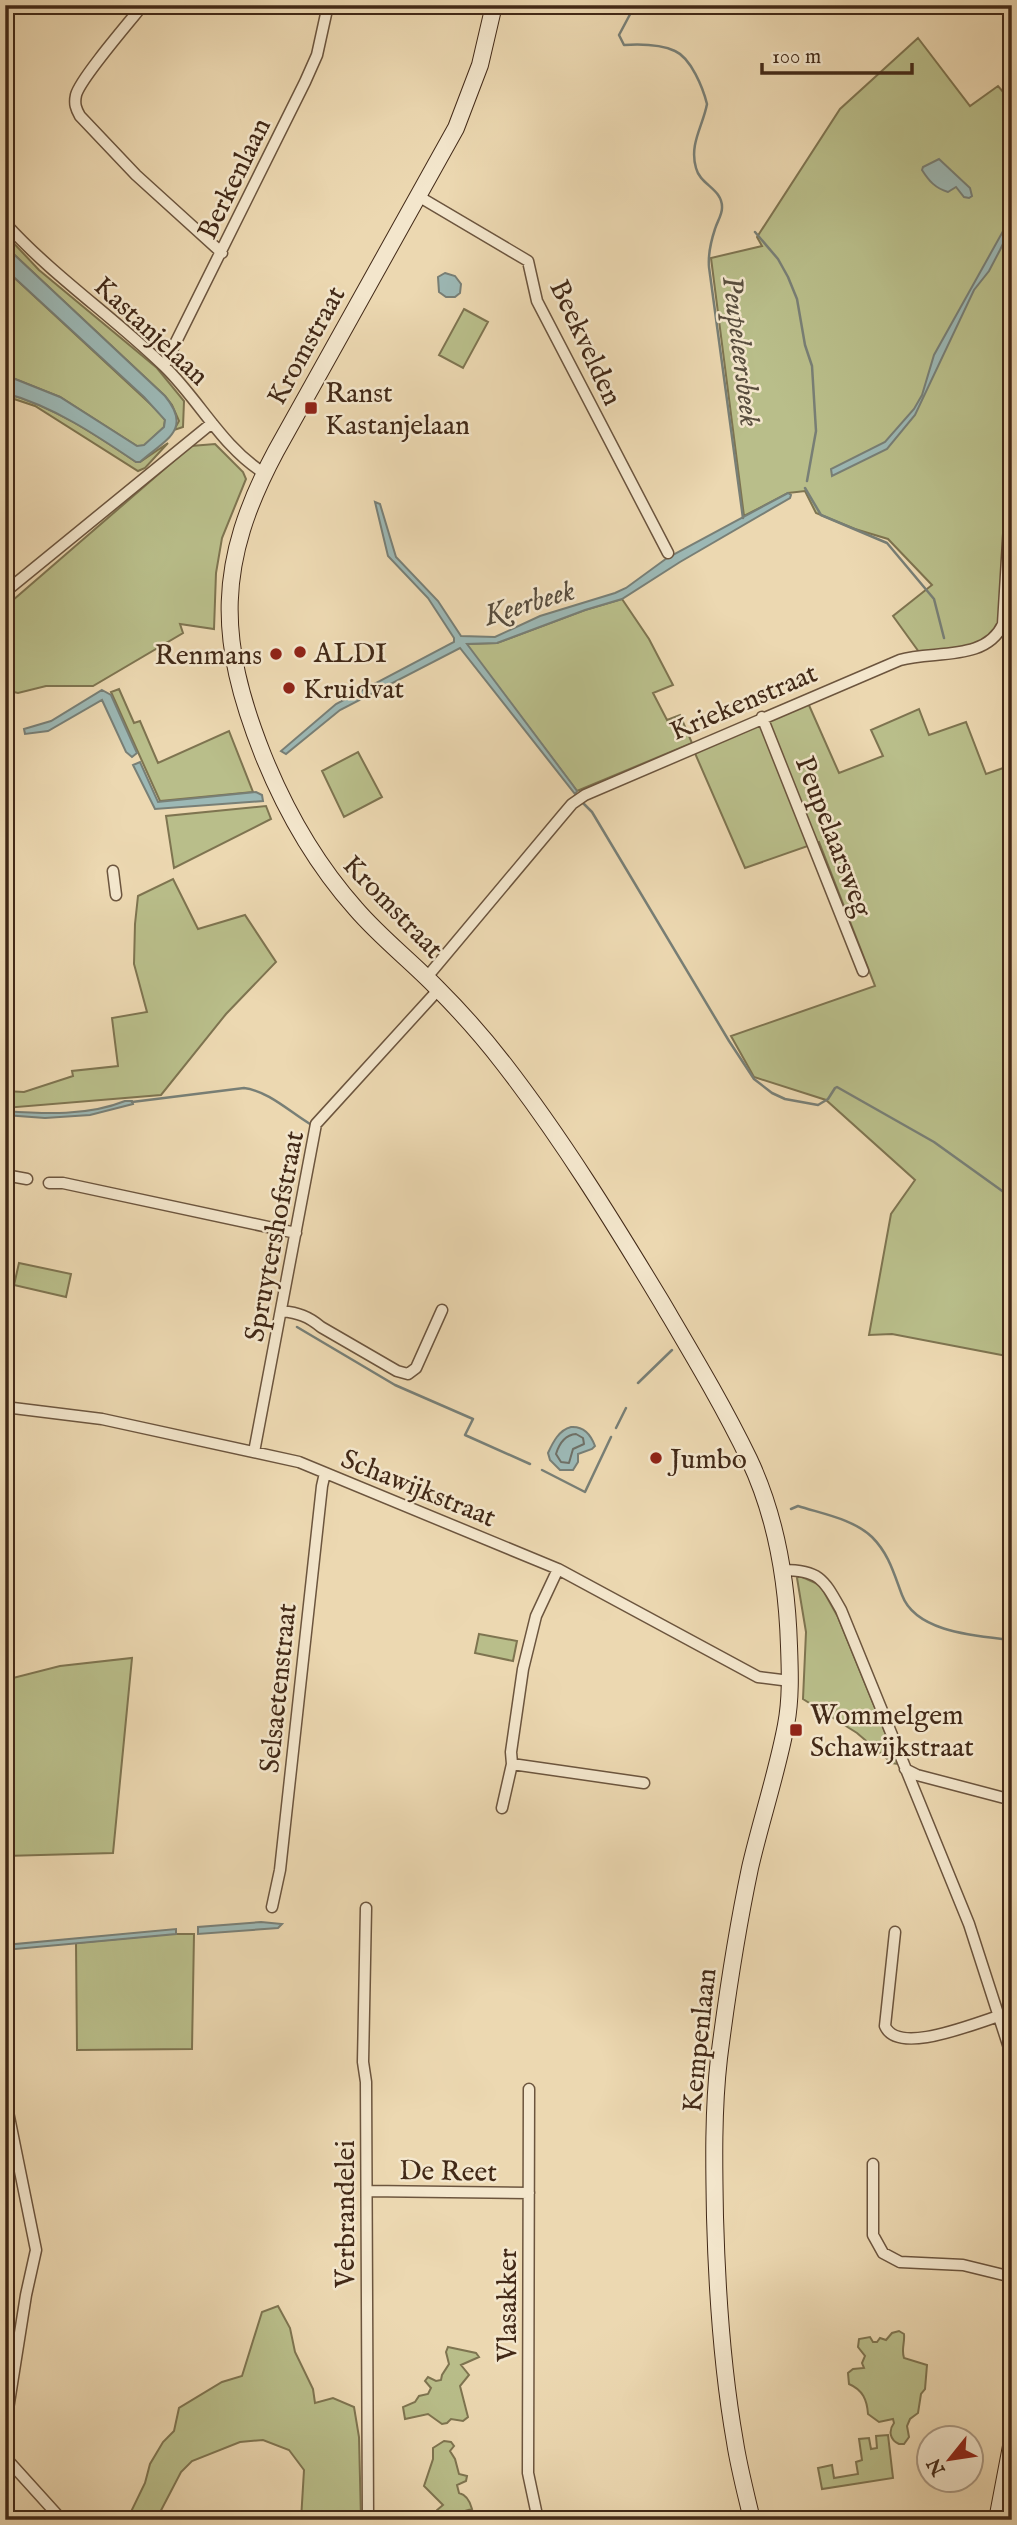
<svg xmlns="http://www.w3.org/2000/svg" width="1017" height="2525" viewBox="0 0 1017 2525" font-family="'IM FELL English',serif">
  <style>
    .green { fill: #b9be8a; stroke: #7e7450; stroke-width: 2 }
    .water { fill: #9cb8b5; stroke: #787f76; stroke-width: 2 }
    .lines { fill: none; stroke-linecap: round; stroke-linejoin: round }
    .shore { stroke: #6f7066; stroke-width: 2 }
    .stream { stroke: #787f76; stroke-width: 2.5 }
    .street-casing { stroke: #6c553e; stroke-width: 13 }
    .secondary-casing { stroke: #422917; stroke-width: 18 }
    .street { stroke: #f3e6cc; stroke-width: 10 }
    .secondary { stroke: #f3e6cc; stroke-width: 16 }
    .poi-dot { fill: #8f2418; stroke: #f3e6cc; stroke-width: 2.5 }
    .labels { text-anchor: middle; stroke-width: 5; stroke-linejoin: round; paint-order: stroke }
    .street-label { font-size: 28px; fill: #422917; stroke: #f3e6cc }
    .poi-label { font-size: 28px; fill: #422917; stroke: #f3e6cc; text-anchor: start }
    .water-label { font-size: 30px; font-style: italic; fill: #584d3e; stroke: #f3e6cc }
  </style>
  <rect width="100%" height="100%" fill="#ecd8b1"/>
  <filter id="stains"><feTurbulence type="fractalNoise" baseFrequency=".00286" numOctaves="4"/><feColorMatrix values="0 0 0 0 .2 0 0 0 0 .09 0 0 0 0 .02 0 0 0 .5 -.17"/></filter>
  <radialGradient id="worn" r=".72"><stop offset=".6" stop-color="#630" stop-opacity="0"/><stop offset="1" stop-color="#630" stop-opacity=".3"/></radialGradient>
  <path class="green" d="M918 38 970 106 998 86 1012 102V463L999 621 993 635 969 647 919 652 893 616 932 585 888 539 855 529 816 513 805 491 788 493 744 516 711 258 762 246 757 237 840 109Z
    M5 234 39 270 157 368 184 401 183 427 174 430 179 421 172 405 165 396 5 246Z
    M5 269 159 412 165 420 164 427 144 446H137L60 397 5 375Z
    M464 309 488 322 463 368 439 355Z
    M5 393C53 406 96 435 136 462H140L168 443 145 468 138 471 35 406 5 396Z
    M215 444 243 472 246 479 222 538 216 573 214 629 180 624 183 633 93 686H46L18 693 5 690V607L191 446Z
    M622 599 649 639 673 685 653 693 667 720 680 715 692 743 577 791 466 644 497 643 585 610Z
    M119 689 134 723 140 721 158 763 229 731 253 792 160 801 111 692Z
    M808 703 839 773 883 756 871 730 919 709 929 735 966 722 986 774 1012 765V1357L892 1334 869 1335 891 1214 915 1180 826 1100 754 1077 731 1036 875 986 819 842 745 868 694 751Z
    M358 752 382 797 344 817 322 771Z
    M266 806 271 819 174 868 166 816Z
    M173 879 198 929 245 915 276 962 226 1014 161 1095 5 1108V1091L24 1092 73 1076 72 1071 118 1066 112 1018 147 1012 134 964 135 924 138 896Z
    M19 1263 71 1274 66 1297 14 1285Z
    M800 1576 820 1585 838 1617 898 1764 892 1763 857 1733 803 1699 806 1632 797 1578Z
    M479 1634 517 1641 513 1661 475 1653Z
    M132 1658 113 1853 5 1856V1820L13 1815 5 1803V1680L60 1666Z
    M169 1934H194L192 2049 77 2050 76 1943Z
    M278 2306 290 2328 295 2352 313 2389 315 2403 333 2398 354 2407 359 2437 361 2520H301L304 2470 289 2450 263 2440 240 2442 192 2461 181 2472 156 2520H127L145 2483 150 2464 163 2442 174 2431 179 2408 222 2382 242 2376 262 2312Z
    M899 2331 904 2334C905 2343 901 2349 904 2358L927 2365 925 2389 921 2394 918 2413 910 2419 907 2426 909 2437 904 2444H899C890 2440 888 2431 894 2423L893 2419 879 2422 868 2414C867 2400 863 2390 849 2384L848 2373 853 2369 864 2368 862 2363 865 2356 858 2347 859 2339 870 2337 873 2342H877L880 2338 886 2340 892 2333Z
    M448 2347 476 2353 479 2357 461 2365 469 2375 460 2386 468 2417 463 2421 451 2419 447 2423 442 2424 428 2414 405 2419 403 2407 415 2402 419 2396 428 2394 431 2388 425 2381 428 2377 436 2381 441 2380 442 2375 449 2364 446 2352Z
    M888 2435 893 2478 822 2489 818 2468 832 2465 834 2478 858 2474 856 2462 862 2460 859 2439 869 2438 871 2449 877 2448 876 2436Z
    M444 2441 451 2442 454 2446 450 2451 455 2459 459 2474 467 2476 466 2481 457 2485 459 2493C467 2495 470 2501 472 2509L461 2512 458 2520H434L437 2510 443 2505 424 2486 433 2459V2448Z"/>
  <path class="water" d="M939 159 970 188 972 196 969 198 964 197 956 187 948 192C935 188 929 181 922 170L923 167Z
    M1012 215V225L1000 250 989 271 974 290 915 415 887 449 832 476 831 469 885 442 914 409 922 395 934 355Z
    M5 246 165 396C193 430 165 440 140 462H136C96 435 53 406 5 393V375L60 397 137 446 144 445 164 427 165 420 144 397 5 269Z
    M445 273 455 276 461 284 460 293 455 297H446L439 292 438 277Z
    M788 493 791 495 790 498 680 562 622 599 585 610 497 643 467 644 572 784 577 791 575 794 460 648 340 710 286 754 281 751 336 704 454 642V638L428 598 388 556 375 502 380 504 396 557 438 601 461 636 495 637 540 616 615 593 626 588 667 558Z
    M102 690 111 695 137 753 132 757 126 752 102 700 48 731 25 734 24 729 51 721Z
    M140 762 158 802 256 792 262 795 263 801 155 809 133 765Z
    M125 1101H132L133 1104 90 1115 45 1118 5 1115V1111C45 1114 88 1116 125 1101Z
    M571 1427C584 1426 591 1435 595 1446L592 1449 578 1454V1462L573 1470H560L550 1460 548 1453C553 1442 559 1430 571 1427Z
    M261 1922 282 1924 278 1928 198 1934V1927Z
    M176 1929V1934L5 1950V1945Z"/>
  <g class="lines">
    <path class="shore" d="M576 1434 583 1438 584 1444 573 1449 569 1463 561 1462 556 1454C559 1444 565 1435 576 1434Z"/>
    <path class="stream" d="M635 5 619 35 624 45C640 44 660 44 675 51 691 58 703 88 707 104 703 126 689 144 696 168 700 185 723 189 722 208 722 215 717 222 715 229 711 241 708 254 709 267L743 518
      M755 232 778 259 788 277 797 299 805 345 812 366 816 431 807 481
      M805 488 821 515 887 543 934 599 944 638
      M582 802 592 812 729 1041 754 1079 772 1093 785 1099 818 1105 828 1099 835 1088 837 1087 934 1142 1012 1198
      M132 1102 244 1088C268 1091 290 1112 310 1124
      M297 1327 395 1385 473 1419 465 1435 530 1464
      M638 1383 672 1350
      M616 1428 626 1408
      M542 1470 585 1492 611 1437
      M791 1509 798 1506C823 1514 853 1519 872 1537 889 1554 894 1574 902 1595 916 1633 978 1636 1012 1640"/>
    <defs>
      <path id="street" d="M143 5C130 21 80 79 76 95 74 104 76 109 80 116L136 175 222 253
        M418 196 528 261 537 301 668 553
        M5 223C54 277 114 317 165 367 199 400 223 448 264 473
        M164 366 305 82 317 55 328 5
        M5 592 212 423
        M762 717 863 971
        M113 871 116 895
        M427 977 561 817 572 804 585 795 900 660C933 650 986 662 1003 624L1012 476
        M5 1175 27 1179
        M49 1183H63L296 1233
        M282 1311C298 1313 308 1316 321 1327L397 1371 408 1374 416 1368 442 1310
        M5 1407 102 1419 299 1462 558 1569 758 1677 790 1681
        M254 1452 316 1124 439 989
        M783 1570C820 1570 824 1580 841 1610L969 1924 1012 2057
        M512 1764 644 1783
        M905 1769 917 1775 1012 1800
        M502 1808 512 1764 511 1752 523 1669 536 1616 558 1569
        M272 1907 280 1870 322 1486 325 1473
        M366 1908 363 2062 366 2082 368 2520
        M895 1932 885 2026C898 2056 975 2023 999 2016
        M529 2089 528 2473 538 2520
        M873 2164V2235L883 2253 900 2262 963 2265 1012 2277
        M367 2191 529 2193
        M5 2428 26 2295 36 2250 6 2102
        M5 2457 62 2520"/>
      <path id="secondary" d="M494 5 480 65 456 128 276 451C216 563 217 639 263 755 286 812 315 863 356 909 381 938 411 961 437 988 461 1012 484 1038 504 1064 562 1139 612 1220 661 1301 691 1352 723 1405 749 1459 777 1518 787 1581 789 1646 790 1672 791 1699 786 1725 777 1773 761 1820 750 1868 737 1930 727 1995 719 2058 713 2110 714 2164 715 2217 717 2292 722 2368 735 2442 739 2468 746 2494 752 2520
        M997 2520 1012 2441"/>
    </defs>
    <use href="#street" class="street-casing"/>
    <use href="#secondary" class="secondary-casing"/>
    <use href="#street" class="street"/>
    <use href="#secondary" class="secondary"/>
  </g>
  <g class="poi-dot">
    <rect x="304" y="401" width="14" height="14" rx="3.5"/>
    <circle cx="300" cy="652" r="7"/>
    <circle cx="276" cy="654" r="7"/>
    <circle cx="289" cy="688" r="7"/>
    <circle cx="656" cy="1458" r="7"/>
    <rect x="789" y="1723" width="14" height="14" rx="3.5"/>
  </g>
  <g class="labels">
    <g class="street-label">
      <text transform="translate(233 178) rotate(-64)" y="10">Berkenlaan</text>
      <text transform="translate(152 330) rotate(43)" y="10">Kastanjelaan</text>
      <text transform="translate(587 342) rotate(65)" y="10">Beekvelden</text>
      <text transform="translate(305 345) rotate(-61)" y="10">Kromstraat</text>
      <text transform="translate(743 701) rotate(-23)" y="10">Kriekenstraat</text>
      <text transform="translate(835 836) rotate(69)" y="10">Peupelaarsweg</text>
      <text transform="translate(394 906) rotate(46)" y="10">Kromstraat</text>
      <text transform="translate(273 1236) rotate(-79)" y="10">Spruytershofstraat</text>
      <text transform="translate(419 1487) rotate(22)" y="10">Schawijkstraat</text>
      <text transform="translate(277 1688) rotate(-84)" y="10">Selsaetenstraat</text>
      <text transform="translate(698 2040) rotate(-84)" y="10">Kempenlaan</text>
      <text transform="translate(448 2170) rotate(1)" y="10">De Reet</text>
      <text transform="translate(344 2214) rotate(-90)" y="10">Verbrandelei</text>
      <text transform="translate(506 2305) rotate(-90)" y="10">Vlasakker</text>
    </g>
    <g class="poi-label">
      <text x="325" y="402">Ranst<tspan x="325" dy="32">Kastanjelaan</tspan></text>
      <text x="314" y="662">ALDI</text>
      <text x="262" y="664" text-anchor="end">Renmans</text>
      <text x="303" y="698">Kruidvat</text>
      <text x="670" y="1468">Jumbo</text>
      <text x="810" y="1724">Wommelgem<tspan x="810" dy="32">Schawijkstraat</tspan></text>
    </g>
    <g class="water-label">
      <text transform="translate(742 351) rotate(83)" y="10">Peupeleersbeek</text>
      <text transform="translate(529 602) rotate(-17)" y="10">Keerbeek</text>
    </g>
  </g>
  <rect width="1017" height="2525" fill="none" stroke="#ecd8b1" stroke-width="28"/>
  <rect x="7" y="7" width="1003" height="2511" fill="none" stroke="#422917" stroke-width="3.5"/>
  <rect x="14" y="14" width="989" height="2497" fill="none" stroke="#422917" stroke-width="2"/>
  <g transform="translate(950 2459) rotate(240)"><circle r="33" fill="#f3e6cc" stroke="#ac9a84" stroke-width="2"/>
  <path d="M0-5L12 26L0 18L-12 26Z" fill="#8f2418"/>
  <text y="-10" font-size="19" font-weight="bold" text-anchor="middle" fill="#422917">N</text>
  </g>
  <path d="M762 63v10h150v-10" fill="none" stroke="#422917" stroke-width="3.5"/>
  <text x="772" y="63" font-size="21" fill="#422917" stroke="#f3e6cc" stroke-width="5" paint-order="stroke">100 m</text>
  <rect width="100%" height="100%" filter="url(#stains)"/>
  <rect width="100%" height="100%" fill="url(#worn)"/>
</svg>
